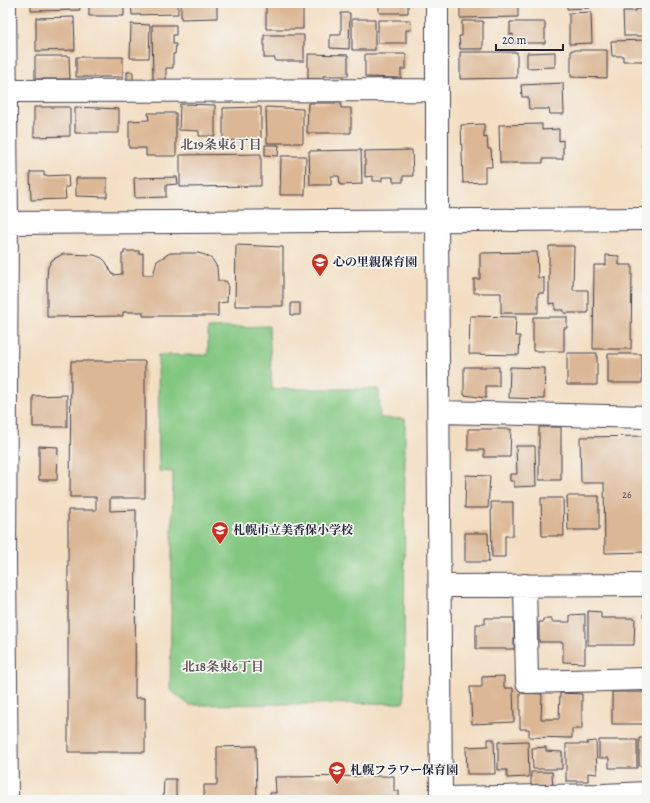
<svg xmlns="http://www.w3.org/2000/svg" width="650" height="803" viewBox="0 0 650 803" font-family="Alegreya,'Noto Serif JP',serif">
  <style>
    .green { fill: #82c680; stroke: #52745e }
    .building { fill: #dbb795 }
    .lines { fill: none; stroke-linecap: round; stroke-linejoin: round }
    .minor-casing { stroke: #413e4f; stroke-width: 24 }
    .minor { stroke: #fff; stroke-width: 22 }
    .labels { text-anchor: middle; stroke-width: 3.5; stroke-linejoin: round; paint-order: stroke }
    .number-label { font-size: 10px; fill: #504752 }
    .poi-label { font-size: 12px; font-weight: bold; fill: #22223b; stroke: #f6f6f2; text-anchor: start }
    .neighbourhood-label { font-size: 13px; font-weight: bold; fill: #63565a; stroke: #f6f6f2 }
  </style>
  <rect width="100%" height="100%" fill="#f6f6f2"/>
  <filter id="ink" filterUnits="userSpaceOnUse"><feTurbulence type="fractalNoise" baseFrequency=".025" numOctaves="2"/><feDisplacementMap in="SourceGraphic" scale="8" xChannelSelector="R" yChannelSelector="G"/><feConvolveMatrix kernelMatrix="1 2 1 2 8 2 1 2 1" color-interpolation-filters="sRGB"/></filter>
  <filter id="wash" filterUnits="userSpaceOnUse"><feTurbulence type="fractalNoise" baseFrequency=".012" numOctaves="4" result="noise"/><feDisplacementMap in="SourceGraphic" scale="16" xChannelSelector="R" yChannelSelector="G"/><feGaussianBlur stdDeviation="0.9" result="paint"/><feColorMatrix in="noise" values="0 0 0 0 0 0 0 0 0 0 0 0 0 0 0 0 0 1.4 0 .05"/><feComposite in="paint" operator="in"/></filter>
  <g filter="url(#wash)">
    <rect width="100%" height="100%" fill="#f3dec2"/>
    <path class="green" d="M269 326 272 389H379L380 418 405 419 404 703 189 705 170 690 173 472 159 471 158 355H208V328Z"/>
    <g id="blocks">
      <path class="building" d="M31 3H79L80 10 31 11Z
        M89 3H124V16H89Z
        M131 3H178V14L132 15Z
        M181 3H217V18L181 19Z
        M266 3H303V29H266Z
        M307 3H342V6L307 7Z
        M379 3H408V13H379Z
        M460 3H518V17L460 18Z
        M567 3H590V8L567 9Z
        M636 9H647V36H624L623 11H636Z
        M591 12 592 43 569 44V13Z
        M341 13H350L349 49 330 48V35H341Z
        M74 17 75 50 36 51V18Z
        M352 19H375V50H352Z
        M378 20H410L411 30H406V43H378Z
        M462 21H483V49H460L459 36H462Z
        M510 22H545V43H513V34L510 35Z
        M131 24 150 25 149 58H130Z
        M152 25H176V35H173V44H176L175 54H173V68H166V81H153Z
        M264 35H304V61H275V58H264Z
        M647 40V61H623V56H612L611 41Z
        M571 50H607V78L571 77Z
        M460 52H517V78L460 79Z
        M555 52V67L527 68V53Z
        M308 54 348 55V76H323V79H308Z
        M365 54H406V69H401V78L365 77Z
        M35 56H69L70 79H35Z
        M76 57H123V77H76Z
        M127 72H133V82H127Z
        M563 83 564 114H550L549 109H529L528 97H522L521 85Z
        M308 103H341V108H351V133H307Z
        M180 104 215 105V136H199V131L179 130Z
        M34 107H70V136L34 137Z
        M75 107 119 109V133H75Z
        M261 107V140L223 141V108Z
        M266 107 303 109V143H267Z
        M148 113H176V156H146V148H129V121L149 120Z
        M484 124V138L487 137 488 149H491L492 167H485V182L463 183 461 125Z
        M542 124V130L559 129V141L563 140V159H543V163H500L499 125Z
        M642 142H647V155H643Z
        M265 145H279L278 156 265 155Z
        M361 150 362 184 340 185 339 176H331V185H310L309 151Z
        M412 150 413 176H403V182H393V177H382V181H373V176L365 177V151Z
        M261 154V186L180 187V155Z
        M281 156H306L305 195H280Z
        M30 172H44V176L68 175 69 187H65L66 199 31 200Z
        M177 177 178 184 166 185V197L135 198 134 178Z
        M76 178H107V197L76 196Z
        M236 245 283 247V306H235Z
        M549 246H574L573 290H588V313H564V310H555V303L549 304Z
        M124 251H139V254L143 253V275H153L157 261 170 253H198L205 255 212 259 217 267 218 281H226L228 284 227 302 218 303V316H143V312H123V316L47 317V278L48 267 52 260 63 254 94 255 102 258 106 262 113 275 122 274V254H124Z
        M537 252 538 278H544V293H538V313H501V293H474V279H480V253Z
        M606 255 619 256V265H632L631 349H593L594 265H606Z
        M291 303H300V315H291Z
        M470 316 516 317 515 336H520L519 355 469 354Z
        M533 317H567V328H564V351H533Z
        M567 353H597V385H567Z
        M608 354H642V383H608Z
        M71 361H145V498H110V511L136 510 135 698H145V752H68V510H96V497H70Z
        M464 367H499V386H486V398L464 395Z
        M510 367 545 368 544 399 509 398Z
        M67 395V427H33V396Z
        M539 427H561V480H539Z
        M468 429H511L510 457H484V450H468Z
        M647 436V552L605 553 604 483H581L580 437Z
        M39 446 58 447 57 480H39Z
        M516 446H535L536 486 514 487V481H510V474H517Z
        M466 475 490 476 488 508H465Z
        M567 496H599V530H568Z
        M541 498H563L564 536H542Z
        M491 502H513V536H505V557H492Z
        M465 533H488L489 562H465Z
        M588 611 601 612V618H635L634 645H588Z
        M644 613H647V635H645Z
        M585 614V663L563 662V642H539V622H543V619H552V622H570V615Z
        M485 618H514V649H476V624H485Z
        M504 676V688H513L514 722 472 724 470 687H482V677Z
        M612 692H647V724H612Z
        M520 693 542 694 541 719H559L560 693 582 694V729H572V738L529 737V729H520Z
        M639 738H647V766H639Z
        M488 739H494L495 774H467L466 747 488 746Z
        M599 740H637V768H609V758H599Z
        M528 741 529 777 507 778V770H498V742Z
        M596 741 597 774 588 773V781H566V744H588L587 742Z
        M256 746 257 800H204V785H217V747Z
        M546 747V751L562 752V769H533L532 748Z
        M531 772H552L553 790H531Z
        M394 776V791H399V800H270V793H276L275 777Z
        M164 779H176V800H163Z"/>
    </g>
  </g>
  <g filter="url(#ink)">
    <use href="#blocks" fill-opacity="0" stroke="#413e4f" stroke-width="1"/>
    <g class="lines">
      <defs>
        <path id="minor" d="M5 3 7 223 5 557 7 800
          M437 3V221L441 800
          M3 91 437 90
          M3 223 647 219
          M439 412 647 417
          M525 585 527 682 647 679
          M440 586 647 585
          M441 798 603 795 647 793"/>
      </defs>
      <use href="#minor" class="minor-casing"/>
      <use href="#minor" class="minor"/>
    </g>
  </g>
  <defs>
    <symbol id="school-pin" viewBox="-11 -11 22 30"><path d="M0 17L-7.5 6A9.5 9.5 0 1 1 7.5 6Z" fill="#c8321e" stroke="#f6f6f2"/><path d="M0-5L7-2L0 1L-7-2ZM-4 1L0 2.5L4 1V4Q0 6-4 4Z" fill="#fff"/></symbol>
  </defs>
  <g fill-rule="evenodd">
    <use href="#school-pin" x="310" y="252" width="20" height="27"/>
    <use href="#school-pin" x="210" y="520" width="20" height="27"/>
    <use href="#school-pin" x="327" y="760" width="20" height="27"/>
  </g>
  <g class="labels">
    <g class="number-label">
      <text x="627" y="498">26</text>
    </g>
    <g class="poi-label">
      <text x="333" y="266">心の里親保育園</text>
      <text x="233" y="534">札幌市立美香保小学校</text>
      <text x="350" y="774">札幌フラワー保育園</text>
    </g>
    <g class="neighbourhood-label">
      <text x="221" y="149">北19条東6丁目</text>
      <text x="223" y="671">北18条東6丁目</text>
    </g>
  </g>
  <rect width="650" height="803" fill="none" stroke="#f6f6f2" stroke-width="16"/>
  <path d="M496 44v6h67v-6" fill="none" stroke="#22223b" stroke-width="2"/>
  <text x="502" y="44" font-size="12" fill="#22223b" stroke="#f6f6f2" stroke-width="3" paint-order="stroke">20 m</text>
</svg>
